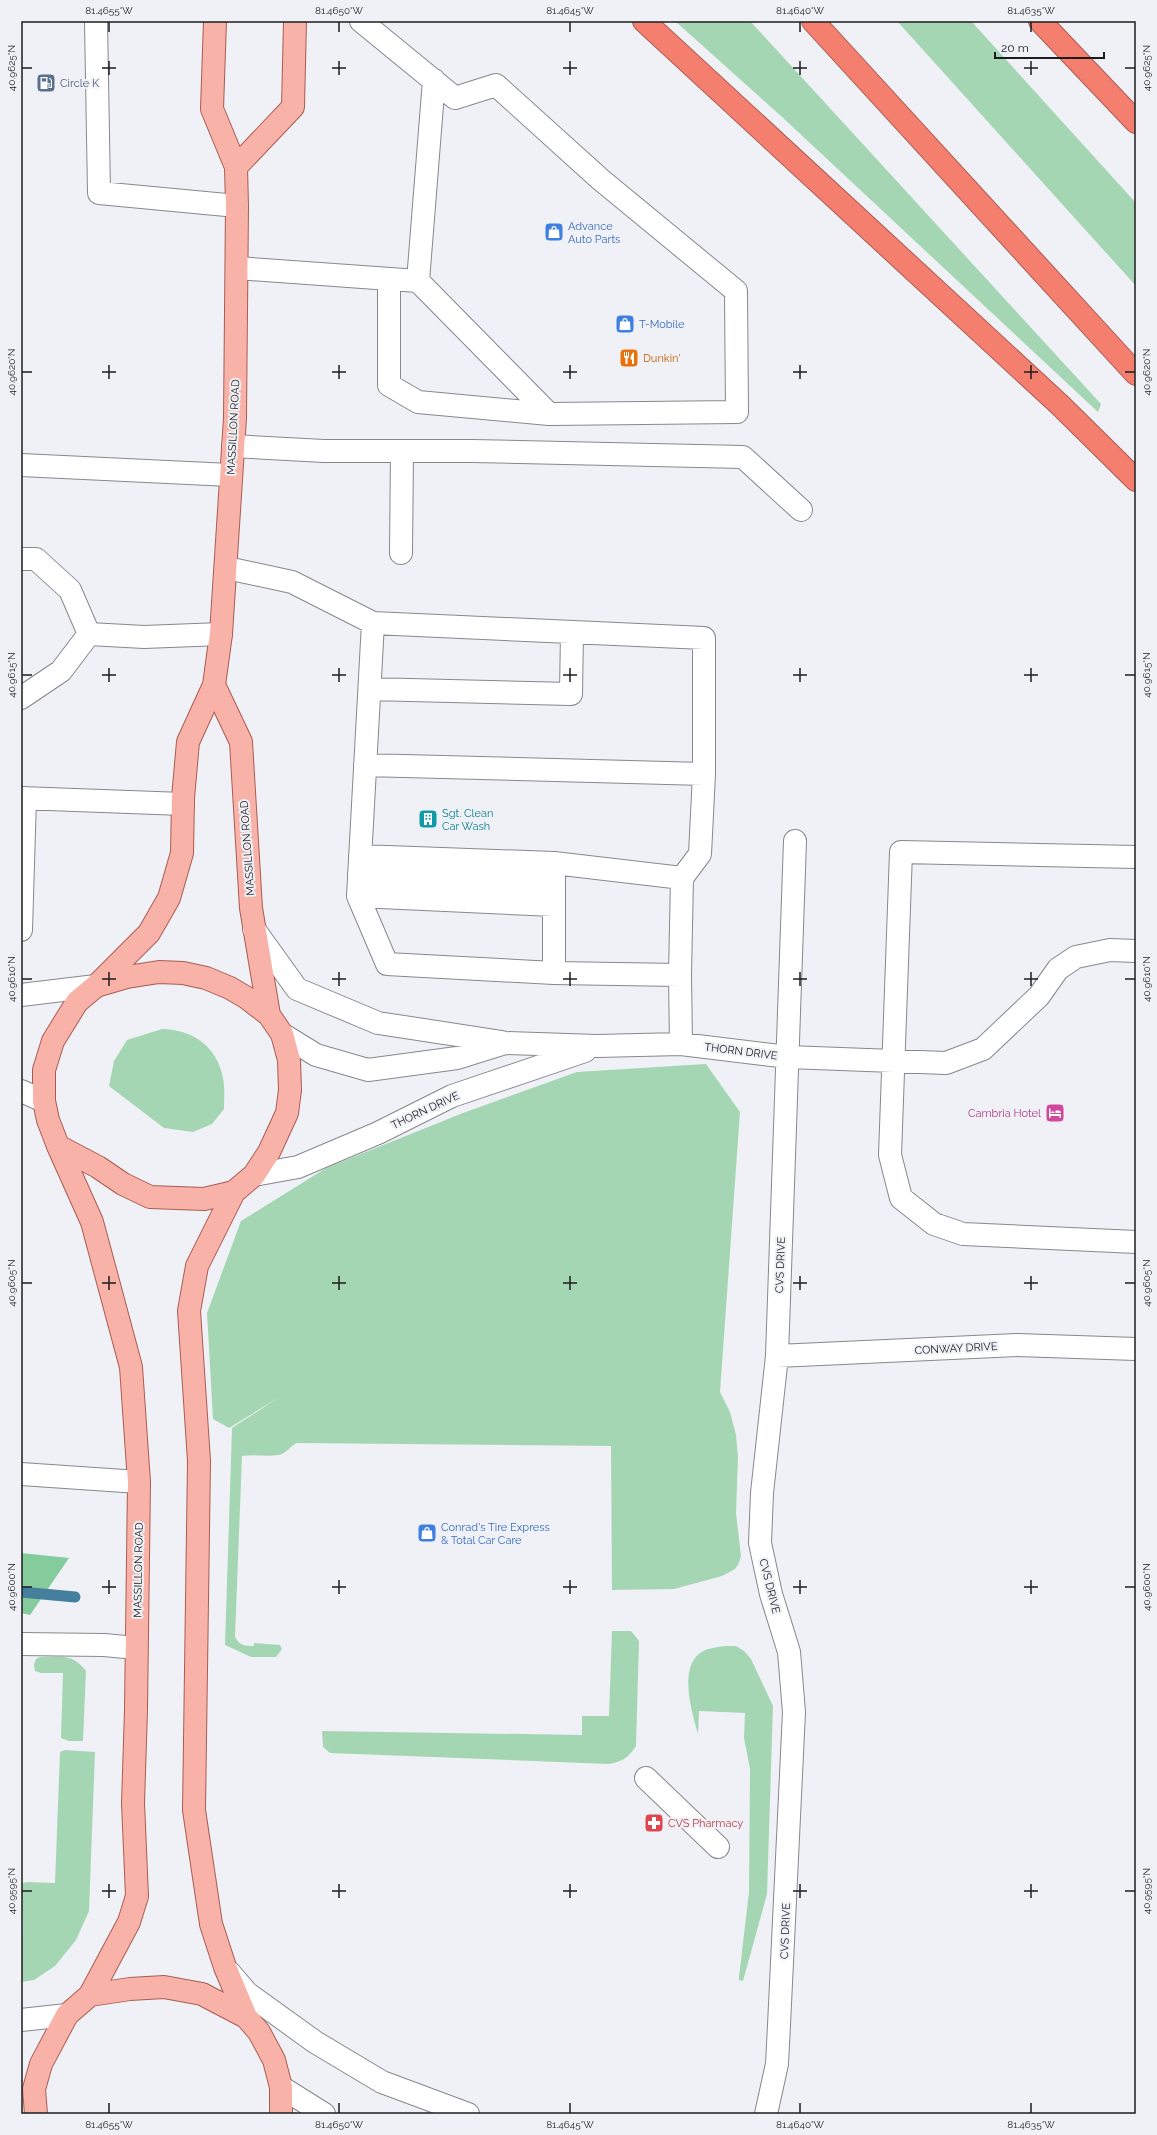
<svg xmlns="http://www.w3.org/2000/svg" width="1157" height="2135" viewBox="0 0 1157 2135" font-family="Raleway,sans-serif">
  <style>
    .green { fill: #a5d6b3 }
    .forest { fill: #84cc9b }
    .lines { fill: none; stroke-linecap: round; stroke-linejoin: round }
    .stream { stroke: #44809d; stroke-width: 11 }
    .minor-casing { stroke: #87888e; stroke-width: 24 }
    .major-casing { stroke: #a95c52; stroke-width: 24 }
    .highway-casing { stroke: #a95c52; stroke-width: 24 }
    .minor { stroke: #fff; stroke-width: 22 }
    .major { stroke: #f9b2a8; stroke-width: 22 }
    .highway { stroke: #f57f6e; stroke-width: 22 }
    .ticks { fill: none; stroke: #1c1c1e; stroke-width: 1.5 }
    .labels { text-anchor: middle; stroke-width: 4; stroke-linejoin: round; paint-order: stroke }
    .service-label { font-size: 11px; fill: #4e5e75; stroke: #eff1f7; text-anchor: start }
    .shop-label { font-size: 11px; fill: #366cbe; stroke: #eff1f7; text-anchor: start }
    .food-label { font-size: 11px; fill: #c56008; stroke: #eff1f7; text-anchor: start }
    .street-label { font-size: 11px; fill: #1c1c1e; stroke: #eff1f7 }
    .culture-label { font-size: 11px; fill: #0d838f; stroke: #eff1f7; text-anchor: start }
    .hotel-label { font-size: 11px; fill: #b23c85; stroke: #eff1f7; text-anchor: end }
    .health-label { font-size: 11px; fill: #be3a42; stroke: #eff1f7; text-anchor: start }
    .neatline { fill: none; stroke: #1c1c1e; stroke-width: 1.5 }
    .ticks-label { font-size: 10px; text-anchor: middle; fill: #1c1c1e }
  </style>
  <rect width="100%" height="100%" fill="#eff1f7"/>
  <path class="green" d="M675 21H750L1101 404 1098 412 781 116Z
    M897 21H971L1136 203V286Z
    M162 1029C193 1030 217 1046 223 1078 225 1088 224 1099 224 1109L212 1124 193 1132 164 1128 109 1086 114 1061 127 1040Z
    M706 1064 740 1112 720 1392 730 1412 736 1435 738 1457 736 1513 741 1556 739 1563 735 1569 722 1576 674 1589 612 1590 611 1446 297 1443C290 1446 287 1453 279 1455 267 1457 254 1454 242 1456L235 1637C240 1646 245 1646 254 1646V1643L280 1645 282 1649 276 1657H251L225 1645 232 1428 281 1396 229 1428 213 1419 207 1313 241 1221 326 1168 463 1113 577 1072Z
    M612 1631H631L639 1641 636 1746C628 1758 622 1762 608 1764L330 1753 323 1747 322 1731 582 1735V1716H609Z
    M726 1646H736L744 1651 751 1659 773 1706 767 1894 743 1981 739 1980V1977L749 1892 750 1769 744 1738 745 1713 699 1711 698 1734C692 1713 679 1670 699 1654 706 1648 717 1647 726 1646Z
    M40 1657C60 1657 72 1653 86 1671L83 1741H69L61 1738 63 1673H41L35 1671 34 1665 36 1659Z
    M65 1750 95 1752 89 1911 76 1940 55 1966 34 1980 21 1982V1934L23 1933 21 1884 26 1882 55 1883 60 1752Z"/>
  <path class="forest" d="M21 1553 69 1558 30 1615 21 1613Z"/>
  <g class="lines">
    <path class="stream" d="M21 1592 75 1597"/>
    <defs>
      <path id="minor" d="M96 21 99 193 237 206
        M361 21 455 98 496 85 600 179 736 291 737 412 549 414 418 402 389 385V279
        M237 268 418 281 549 414
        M418 281 434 80
        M233 446 324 451H472L743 457 801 510
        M21 465 230 475
        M401 553 402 451
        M21 559H36L70 590 89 634
        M227 568 292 582 373 623 704 638V774L700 854 682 878 680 975 681 1044
        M373 623 358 896 387 964 554 973 680 975
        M89 634 144 637 221 634
        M370 689 571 694 572 632
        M21 698 61 671 89 634
        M365 765 704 774
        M21 798 183 804
        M360 856 554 863V973
        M1136 857 901 852 890 1155 901 1198 934 1224 963 1234 1136 1242
        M554 863 682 878
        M359 874 554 883
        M358 896 553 905
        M254 929 297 989 378 1023 502 1042
        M21 930 25 798
        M21 995 96 986
        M282 1034 316 1055 368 1070 457 1058 505 1043 597 1046 681 1044 788 1057 946 1063 983 1049 1039 996 1058 969 1076 957 1110 950 1136 951
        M21 1091 44 1101
        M254 1175 298 1167 378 1133 452 1096 585 1051
        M777 1356 1017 1345 1136 1349
        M21 1474 139 1482
        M21 1644 104 1645 136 1648
        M646 1778 718 1847
        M229 1972 247 1993 315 2042 382 2082 468 2114
        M21 2020 67 2015
        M281 2087 324 2114
        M766 2114 777 2064 779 2025 794 1712 789 1652 771 1594 760 1543 762 1493 777 1356 795 841"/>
      <path id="major" d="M236 167 293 107 295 21
        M214 685 241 742 251 908 269 1015
        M97 985 149 933 169 898 182 853 183 798 188 742 214 685 221 634 235 418 237 206 236 167 212 109 215 21
        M58 1146 98 1167 123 1184 150 1197 204 1199 234 1192 254 1175 269 1152 287 1113 290 1090 289 1060 282 1034 269 1015 247 998 230 988 206 978 183 973 159 972 127 977 96 986 77 1002 53 1041 44 1070V1101L48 1120 58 1146 92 1222 131 1367 139 1482 136 1710 133 1803 137 1896 129 1922 90 1995
        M234 1192 197 1266 189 1311 199 1461 194 1810 211 1924 225 1967 246 2017
        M36 2114 34 2089 41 2064 67 2015 90 1995 130 1989 164 1987 202 1994 246 2017 259 2032 274 2060 281 2087V2114"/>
      <path id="highway" d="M644 21 1060 405 1136 480
        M813 21 1136 374
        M1040 21 1136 122"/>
    </defs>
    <use href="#minor" class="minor-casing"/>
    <use href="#major" class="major-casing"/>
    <use href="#highway" class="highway-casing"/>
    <use href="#minor" class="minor"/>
    <use href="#major" class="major"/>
    <use href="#highway" class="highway"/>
  </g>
  <path class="ticks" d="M109 22V32M339 22V32M570 22V32M800 22V32M1031 22V32M109 61V75M339 61V75M570 61V75M800 61V75M1031 61V75M22 68H32M102 68H116M332 68H346M563 68H577M793 68H807M1024 68H1038M1125 68H1135M109 365V379M339 365V379M570 365V379M800 365V379M1031 365V379M22 372H32M102 372H116M332 372H346M563 372H577M793 372H807M1024 372H1038M1125 372H1135M109 668V682M339 668V682M570 668V682M800 668V682M1031 668V682M22 675H32M102 675H116M332 675H346M563 675H577M793 675H807M1024 675H1038M1125 675H1135M109 972V986M339 972V986M570 972V986M800 972V986M1031 972V986M22 979H32M102 979H116M332 979H346M563 979H577M793 979H807M1024 979H1038M1125 979H1135M109 1276V1290M339 1276V1290M570 1276V1290M800 1276V1290M1031 1276V1290M22 1283H32M102 1283H116M332 1283H346M563 1283H577M793 1283H807M1024 1283H1038M1125 1283H1135M109 1580V1594M339 1580V1594M570 1580V1594M800 1580V1594M1031 1580V1594M22 1587H32M102 1587H116M332 1587H346M563 1587H577M793 1587H807M1024 1587H1038M1125 1587H1135M109 1884V1898M339 1884V1898M570 1884V1898M800 1884V1898M1031 1884V1898M22 1891H32M102 1891H116M332 1891H346M563 1891H577M793 1891H807M1024 1891H1038M1125 1891H1135M109 2103V2113M339 2103V2113M570 2103V2113M800 2103V2113M1031 2103V2113"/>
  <defs>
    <symbol id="fuel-square" viewBox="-11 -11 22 22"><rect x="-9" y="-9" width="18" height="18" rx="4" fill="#5c6f8a" stroke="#eff1f7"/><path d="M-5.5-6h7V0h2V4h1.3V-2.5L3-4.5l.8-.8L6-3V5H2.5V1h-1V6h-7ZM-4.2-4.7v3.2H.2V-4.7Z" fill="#fff"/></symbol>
    <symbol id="shop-square" viewBox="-11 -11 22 22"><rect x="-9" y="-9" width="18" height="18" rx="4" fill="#3f7fe0" stroke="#eff1f7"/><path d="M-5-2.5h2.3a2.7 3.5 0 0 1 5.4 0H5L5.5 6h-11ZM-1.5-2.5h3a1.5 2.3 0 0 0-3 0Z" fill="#fff"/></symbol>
    <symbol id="restaurant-square" viewBox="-11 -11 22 22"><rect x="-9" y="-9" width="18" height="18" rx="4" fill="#e8710a" stroke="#eff1f7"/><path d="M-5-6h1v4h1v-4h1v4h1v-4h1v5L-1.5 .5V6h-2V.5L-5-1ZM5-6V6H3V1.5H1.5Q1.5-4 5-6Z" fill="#fff"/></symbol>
    <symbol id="building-square" viewBox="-11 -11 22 22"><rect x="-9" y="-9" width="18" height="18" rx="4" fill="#0f9aa8" stroke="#eff1f7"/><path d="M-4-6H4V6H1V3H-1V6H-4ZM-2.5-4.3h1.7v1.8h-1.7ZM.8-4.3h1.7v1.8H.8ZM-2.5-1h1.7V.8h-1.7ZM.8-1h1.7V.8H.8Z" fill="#fff"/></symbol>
    <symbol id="hotel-square" viewBox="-11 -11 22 22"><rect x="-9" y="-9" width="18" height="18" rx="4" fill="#d1479c" stroke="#eff1f7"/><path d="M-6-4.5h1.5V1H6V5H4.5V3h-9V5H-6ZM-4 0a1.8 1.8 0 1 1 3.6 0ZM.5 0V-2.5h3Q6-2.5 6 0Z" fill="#fff"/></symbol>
    <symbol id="pharmacy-square" viewBox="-11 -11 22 22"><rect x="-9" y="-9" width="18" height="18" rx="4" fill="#e0444e" stroke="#eff1f7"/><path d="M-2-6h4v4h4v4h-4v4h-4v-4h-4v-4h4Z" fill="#fff"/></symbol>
  </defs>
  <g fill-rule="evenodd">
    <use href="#fuel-square" x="35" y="72" width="22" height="22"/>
    <use href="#shop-square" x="543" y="221" width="22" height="22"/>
    <use href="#shop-square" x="614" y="313" width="22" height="22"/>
    <use href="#restaurant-square" x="618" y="347" width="22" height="22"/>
    <use href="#building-square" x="417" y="808" width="22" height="22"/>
    <use href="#hotel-square" x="1044" y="1102" width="22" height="22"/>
    <use href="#shop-square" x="416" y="1522" width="22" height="22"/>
    <use href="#pharmacy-square" x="643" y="1812" width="22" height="22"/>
  </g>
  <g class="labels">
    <g class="service-label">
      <text x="60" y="87">Circle K</text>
    </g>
    <g class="shop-label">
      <text x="568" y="230">Advance<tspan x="568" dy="13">Auto Parts</tspan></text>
      <text x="639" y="328">T-Mobile</text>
      <text x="441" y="1531">Conrad's Tire Express<tspan x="441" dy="13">&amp; Total Car Care</tspan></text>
    </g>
    <g class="food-label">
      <text x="643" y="362">Dunkin'</text>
    </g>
    <g class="street-label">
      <text transform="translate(233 427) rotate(-87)" y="4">MASSILLON ROAD</text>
      <text transform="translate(247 848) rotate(-94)" y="4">MASSILLON ROAD</text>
      <text transform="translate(741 1051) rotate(7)" y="4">THORN DRIVE</text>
      <text transform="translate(425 1110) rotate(-25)" y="4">THORN DRIVE</text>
      <text transform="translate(780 1265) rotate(-88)" y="4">CVS DRIVE</text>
      <text transform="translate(956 1348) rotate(-3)" y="4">CONWAY DRIVE</text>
      <text transform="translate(138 1570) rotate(-89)" y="4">MASSILLON ROAD</text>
      <text transform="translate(770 1586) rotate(76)" y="4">CVS DRIVE</text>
      <text transform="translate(785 1931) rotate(-88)" y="4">CVS DRIVE</text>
    </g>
    <g class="culture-label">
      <text x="442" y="817">Sgt. Clean<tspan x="442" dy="13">Car Wash</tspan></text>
    </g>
    <g class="hotel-label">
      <text x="1041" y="1117">Cambria Hotel</text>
    </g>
    <g class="health-label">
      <text x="668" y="1827">CVS Pharmacy</text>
    </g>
  </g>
  <rect width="1157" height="2135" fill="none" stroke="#eff1f7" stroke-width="44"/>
  <path d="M995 52v6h109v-6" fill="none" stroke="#1c1c1e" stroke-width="2"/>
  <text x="1001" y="52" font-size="12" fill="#1c1c1e" stroke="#eff1f7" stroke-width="3" paint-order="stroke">20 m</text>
  <rect x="22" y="22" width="1113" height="2091" class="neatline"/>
  <g class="ticks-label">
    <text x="109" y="14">81.4655°W</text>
    <text x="339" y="14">81.4650°W</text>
    <text x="570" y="14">81.4645°W</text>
    <text x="800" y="14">81.4640°W</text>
    <text x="1031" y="14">81.4635°W</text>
    <text transform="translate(11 68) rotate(-90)" y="4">40.9625°N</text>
    <text transform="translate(1146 68) rotate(-90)" y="4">40.9625°N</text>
    <text transform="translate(11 372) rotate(-90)" y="4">40.9620°N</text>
    <text transform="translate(1146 372) rotate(-90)" y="4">40.9620°N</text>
    <text transform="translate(11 675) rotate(-90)" y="4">40.9615°N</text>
    <text transform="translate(1146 675) rotate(-90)" y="4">40.9615°N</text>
    <text transform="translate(11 979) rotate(-90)" y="4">40.9610°N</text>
    <text transform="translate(1146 979) rotate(-90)" y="4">40.9610°N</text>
    <text transform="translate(11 1283) rotate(-90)" y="4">40.9605°N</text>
    <text transform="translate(1146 1283) rotate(-90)" y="4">40.9605°N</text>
    <text transform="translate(11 1587) rotate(-90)" y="4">40.9600°N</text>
    <text transform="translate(1146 1587) rotate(-90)" y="4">40.9600°N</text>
    <text transform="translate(11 1891) rotate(-90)" y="4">40.9595°N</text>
    <text transform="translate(1146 1891) rotate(-90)" y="4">40.9595°N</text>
    <text x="109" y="2128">81.4655°W</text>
    <text x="339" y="2128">81.4650°W</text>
    <text x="570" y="2128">81.4645°W</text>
    <text x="800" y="2128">81.4640°W</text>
    <text x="1031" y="2128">81.4635°W</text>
  </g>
</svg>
